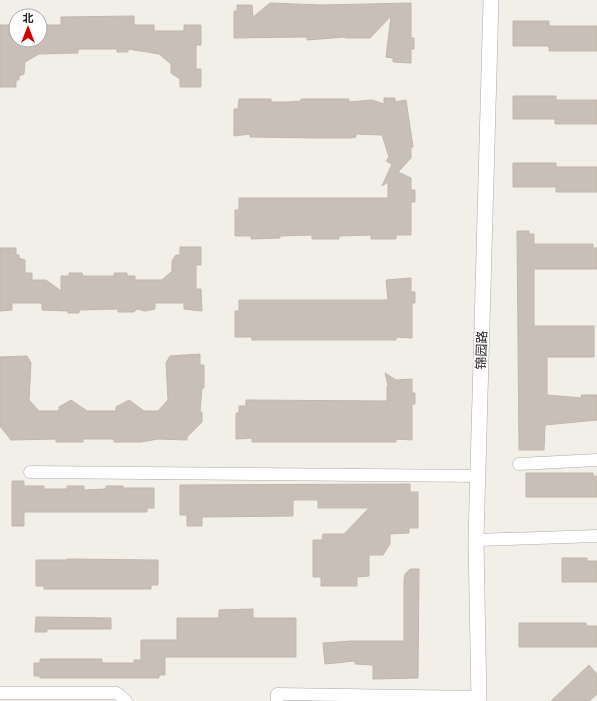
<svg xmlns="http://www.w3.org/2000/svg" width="597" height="701" viewBox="0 0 597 701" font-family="'Source Sans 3','Noto Sans SC',sans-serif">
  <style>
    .building { fill: #c7bfb8; stroke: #c4b6ab }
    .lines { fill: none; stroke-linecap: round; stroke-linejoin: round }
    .minor-casing { stroke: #a9a9a9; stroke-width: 13 }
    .tertiary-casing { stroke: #a9a9a9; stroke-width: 16 }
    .minor { stroke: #fff; stroke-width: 12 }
    .tertiary { stroke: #fff; stroke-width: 15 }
    .labels { text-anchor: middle; stroke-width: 3; stroke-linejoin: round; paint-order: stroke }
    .street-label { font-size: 13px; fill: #222; stroke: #fff }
  </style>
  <rect width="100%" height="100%" fill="#f2efe9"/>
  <path class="building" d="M270 3 321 5 411 3V38H414V49H411V63L393 62V58L386 57 391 16 370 38H345V37L307 40V37L234 38V11H237V5H252L253 17Z
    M134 16V25H154V31H184V25H201V45H196V69H201V87H180V79L171 73V64L159 54 128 49V52H117V49H78V53L39 54 25 62 24 74 19 76V80H16V87H0V25H11V31H16V40H40L41 25H61V17Z
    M513 21H549V26H597V51H549V46H513Z
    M513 96H556V100H597V124H555V119H513Z
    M384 98H395V102L406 100 413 147H411V158L398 172 411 178V190H415V202H411V235H396V239H371V235L339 236V239H312V235L280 236V238L251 239V236H235V210H239V198H388V182L382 186 392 164 386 161 389 157 382 135 356 134V137L350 138H317L250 137V134L234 136V109H238L239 99H271V102H288L301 101V99H349V102L372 100 384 104Z
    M513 163H556V167H597V192H556V187H513Z
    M517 231H529V234H534V244H593V248H597V269H534V326H594V357H547V395L582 398 581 395H597V420L545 425 544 450H519Z
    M180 247H201V265H196V289H201L202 311 184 309V303H155V309L145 311 137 309 134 312H118V309L79 310V313H68V311L42 310V303H12V310L0 311V248H16V255H19V258L25 260V273H32V280H46L61 291V276H69V273H82L83 276H114V273H127V276H135V280H162L172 271V261L176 255H180Z
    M411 278V292H415V303H412V338L396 337V340H252V337H235V311H239V300H388L386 280Z
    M200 354V365H204V388H202L200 412H202V422L187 437V440L158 439 141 442H114V439H83V442H56V439L11 440 0 426V357L27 356 31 363 29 400 39 411H59V407L71 400 87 411H116V407L129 400 144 411H158L168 400 166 363 170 356Z
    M385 373 396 380 412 379V393H415V404H412V440L396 439V442H252V438L236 439V413H239V406H246V400L387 401V387L388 385Z
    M526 473H593V476H597V497H526Z
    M12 481H24V486H44V489H67V486H84V490L106 489V486H123V488H154V508H147V512H24V526H12Z
    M410 484V492H418V528H409V533L390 534V544L383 555H369V576L357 577V586H321V577H313V540H322L323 534H344L369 508H318V500H293V516L202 517V526H187V515H180V485Z
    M562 558H587V561H597V582H562Z
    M67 559 158 560V585H151V589H44V586H36V560H67Z
    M410 569H419L418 678 373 679V665L355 664V661L325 664 323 643 351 641H404V579L405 574Z
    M253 609V618H296V657H165V675H159V678H40V676H34V663H40V659H102V663H134V660H141V640H177V618H219V610Z
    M36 617 111 618V629H47V632H35Z
    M519 623H586V626H597V647H519Z
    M589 665 597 674V694L589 701H551Z"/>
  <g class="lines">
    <defs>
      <path id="minor" d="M519 464 597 460
        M30 472 478 476
        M476 540 597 536
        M0 693H117L126 701
        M277 701V694L479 697"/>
      <path id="tertiary" d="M479 701 476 540 491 0"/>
    </defs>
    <use href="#minor" class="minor-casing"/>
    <use href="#tertiary" class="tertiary-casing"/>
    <use href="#minor" class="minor"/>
    <use href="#tertiary" class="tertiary"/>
  </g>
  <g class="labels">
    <g class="street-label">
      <text transform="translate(481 350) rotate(-88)" y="5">锦园路</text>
    </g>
  </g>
  <g transform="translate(28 28)"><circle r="19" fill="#ffffff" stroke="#a7a7a7"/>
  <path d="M0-3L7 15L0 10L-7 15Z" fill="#d40000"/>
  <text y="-6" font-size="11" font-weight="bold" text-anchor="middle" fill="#222222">北</text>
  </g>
</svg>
